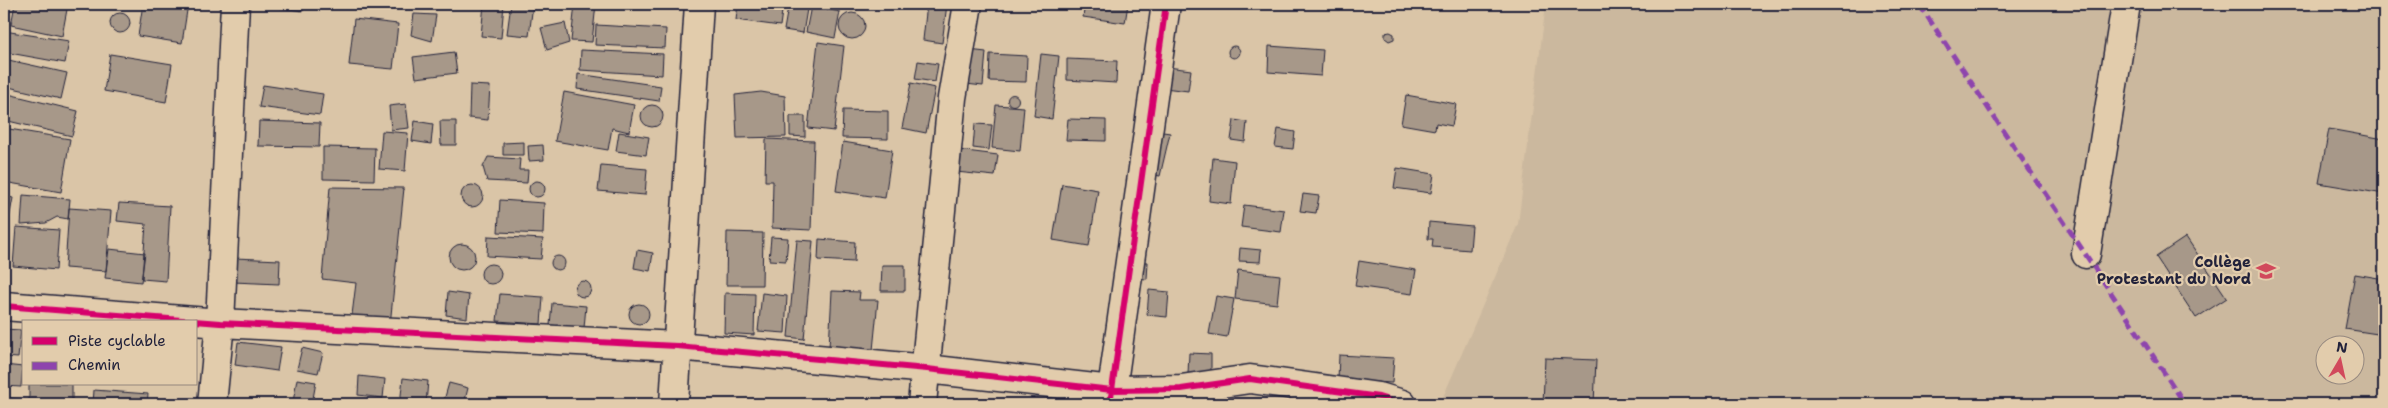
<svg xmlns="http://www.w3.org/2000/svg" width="2388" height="408" viewBox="0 0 2388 408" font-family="'Shantell Sans',sans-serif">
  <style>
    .built { fill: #cbb89e; fill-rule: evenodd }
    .building { fill: #a79889; stroke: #22223b }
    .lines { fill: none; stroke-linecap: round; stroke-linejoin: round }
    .street-casing { stroke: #22223b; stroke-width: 31 }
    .street { stroke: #e2ccac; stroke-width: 28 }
    .quiet { stroke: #8e44ad; stroke-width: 5; stroke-dasharray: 10 5; stroke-linecap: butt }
    .cycleway-casing { stroke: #e2ccac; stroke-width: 9 }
    .cycleway { stroke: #d6006c; stroke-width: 6 }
    .labels { text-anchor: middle; stroke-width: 4.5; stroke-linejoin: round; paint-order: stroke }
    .poi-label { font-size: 15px; font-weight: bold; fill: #22223b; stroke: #e2ccac; text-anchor: end }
  </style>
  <rect width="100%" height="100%" fill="#dac5a7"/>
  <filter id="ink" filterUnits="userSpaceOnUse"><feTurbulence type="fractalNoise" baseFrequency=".02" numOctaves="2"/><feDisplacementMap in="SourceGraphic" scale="10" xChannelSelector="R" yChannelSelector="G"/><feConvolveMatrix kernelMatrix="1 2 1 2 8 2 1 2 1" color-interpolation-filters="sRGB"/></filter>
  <g filter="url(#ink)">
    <path class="built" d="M1546 4H2384V404H1440L1518 224ZM2326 346H2356V376H2326Z"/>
    <path class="building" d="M15 4H68L62 36 11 25Z
      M143 4H188L182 43 138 36Z
      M253 4H304L303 11Z
      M411 4H434L433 9Z
      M484 4H504L501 38 481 36Z
      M511 4H533L529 36 507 34Z
      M575 4H596L592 42 571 41Z
      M738 4H783L780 26 736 20Z
      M927 4H947L942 43 923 40Z
      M1085 4H1128L1125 23 1083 17Z
      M1413 4H1424L1425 7 1417 11 1414 8Z
      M811 6 840 12 835 38 806 32Z
      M788 7 807 9 803 33 784 30Z
      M110 23a10 10 0 1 1 20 0a10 10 0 1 1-20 0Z
      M839 26a13 13 0 1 1 26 0a13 13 0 1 1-26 0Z
      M414 14 436 15 432 41 411 35Z
      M354 19 398 24 393 69 349 65Z
      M565 23 569 43 547 50 541 28Z
      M596 25 666 29 665 48 595 45Z
      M4 31 69 41 65 63 4 52Z
      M1390 32 1394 34V39L1389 41 1385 38V33Z
      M818 42 844 46 834 131 808 128Z
      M1228 52a6 6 0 1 1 12 0a6 6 0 1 1-12 0Z
      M1269 46 1323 50 1321 76 1268 72Z
      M581 50 663 54 662 75 580 70Z
      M969 50 986 52 983 86 966 84Z
      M454 52 457 73 416 78 413 57Z
      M110 54 172 64 166 102 104 91Z
      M990 54 1027 56 1026 82 989 81Z
      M1041 54 1059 56 1052 119 1034 116Z
      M4 59 67 73 61 99 4 86Z
      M1067 59 1117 61 1116 83 1067 80Z
      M918 61 938 64 935 82 915 79Z
      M1152 65 1191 70 1188 91 1149 86Z
      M578 74 661 86 659 101 577 89Z
      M911 83 935 88 926 133 902 128Z
      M263 85 323 94 320 115 259 107Z
      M470 85 490 86 488 120 469 118Z
      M564 92 634 105 629 132 612 128 608 150 555 141Z
      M761 92 785 96 786 137 737 138 735 95Z
      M4 93 78 111 72 136 4 120Z
      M1007.5 100a5.5 5.5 0 1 1 11 0a5.5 5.5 0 1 1-11 0Z
      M1406 95 1456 104 1452 126 1436 123 1435 130 1401 124Z
      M406 104 409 128 391 130 389 106Z
      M641 116a11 11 0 1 1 22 0a11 11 0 1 1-22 0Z
      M996 105 1024 107 1020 151 992 148Z
      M843 110 888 111V139L842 138Z
      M790 116H805V137L790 136Z
      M1068 119 1106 120V141L1066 140Z
      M1234 120 1247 122 1245 142 1231 140Z
      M259 121 320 123 319 147 258 146Z
      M415 121 433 124 431 144 412 141Z
      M440 121H456V145H441Z
      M975 124 992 125 989 150 973 148Z
      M9 129 70 139 61 192 4 182V160Z
      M1143 129 1170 133 1160 176 1137 172Z
      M1278 129 1295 132 1293 149 1275 147Z
      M2329 129 2384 139V194L2319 183Z
      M382 131 408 133 405 171 379 169Z
      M619 132 649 137 646 155 616 151Z
      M766 139 814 141 811 230 772 228 773 181H765Z
      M524 142V155H503V143Z
      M843 142 892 150 885 198 836 191Z
      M543 145 544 160 529 161 528 146Z
      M323 147 375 148 374 180 323 179Z
      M958 150 998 155 995 176 956 172Z
      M488 157 520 159 519 170H528L527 183 487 181 483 167Z
      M1213 158 1235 161 1231 204 1209 201Z
      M601 165 647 169 645 195 598 191Z
      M1397 168 1434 174 1431 193 1394 188Z
      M529 189a8 8 0 1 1 16 0a8 8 0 1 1-16 0Z
      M1062 184 1098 190 1089 246 1053 240Z
      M461 196a11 11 0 1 1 22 0a11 11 0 1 1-22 0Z
      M330 187 404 188 390 325 351 323 356 283 322 279Z
      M1303 194 1319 196 1316 213 1300 211Z
      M23 195 70 199 68 219 57 217 46 223 21 225Z
      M4 196 13 198 4 245Z
      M500 200 544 203 543 234 498 232Z
      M119 203 170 206 166 281 142 279 146 224 117 221Z
      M1244 205 1284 210 1281 232 1241 227Z
      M69 208 111 211 106 271 65 268Z
      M1429 222 1472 226 1470 250 1432 247 1433 239H1428Z
      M16 227 59 230 56 270 13 266Z
      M727 232 763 233 762 285H726Z
      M488 236 543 239 541 259 487 256Z
      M771 237 788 238 786 261 769 260Z
      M2186 237 2227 298 2196 318 2156 257Z
      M819 239 855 242 854 262 818 260Z
      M797 240 813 241 804 339 788 337Z
      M449 257a13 13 0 1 1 26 0a13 13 0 1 1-26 0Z
      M1240 248 1261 250 1260 262 1239 261Z
      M109 249 145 253 141 282 105 278Z
      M637 250 653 253 650 271 634 268Z
      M551 263a7 7 0 1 1 14 0a7 7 0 1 1-14 0Z
      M234 258 280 260 279 284 233 282Z
      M1118 261 1148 262 1147 279 1118 277Z
      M1359 261 1416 270 1412 294 1355 286Z
      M481 274a10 10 0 1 1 20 0a10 10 0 1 1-20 0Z
      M882 265H905V291H881Z
      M1238 270 1280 275 1277 304 1235 299Z
      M2355 274 2384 279V335L2345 329Z
      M575 289a8 8 0 1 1 16 0a8 8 0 1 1-16 0Z
      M1149 290 1169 292 1167 317 1147 315Z
      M832 291 860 292 859 300H878L873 350 829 348Z
      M448 292 469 295 467 318 446 315Z
      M725 293 755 294 754 335 724 333Z
      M762 293 787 296 785 333 758 331Z
      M500 294 543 297 541 324 497 321Z
      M1216 296 1234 299 1227 337 1209 334Z
      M552 303 586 306 584 328 550 325Z
      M629 314a10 10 0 1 1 20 0a10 10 0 1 1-20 0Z
      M4 329 21 330 18 358 4 357Z
      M238 342 281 347 277 371 235 365Z
      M302 348 323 353 318 373 297 369Z
      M1189 353 1211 354V375L1188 374Z
      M1339 355 1394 358 1392 383 1338 380Z
      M1545 358 1596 360 1594 404H1543Z
      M4 365 23 367 21 387 4 386Z
      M359 376 385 379 383 398 358 395Z
      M403 378 428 381 426 404H400Z
      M297 379 316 382 312 404 293 402Z
      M449 383 468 388 464 404H443Z
      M29 384H72V404L29 401Z
      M94 390 148 394 147 404H93Z
      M4 397 45 404H4Z"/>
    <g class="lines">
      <defs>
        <path id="street" d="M2086 254 2126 4
          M4 306 220 323 677 346 927 369 1112 390 1181 389 1250 379 1379 397 1402 404
          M212 404 220 323 235 4
          M674 404 699 4
          M922 404 952 98 968 4
          M1110 404 1166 4"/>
      </defs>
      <use href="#street" class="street-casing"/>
      <use href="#street" class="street"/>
      <path class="quiet" d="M1919 4 2185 404"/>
      <defs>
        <path id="cycleway" d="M4 306 220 323 677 346 927 369 1112 390 1181 389 1250 379 1379 397 1402 404
          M1110 404 1166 4"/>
      </defs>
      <use href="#cycleway" class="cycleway-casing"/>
      <use href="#cycleway" class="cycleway"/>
    </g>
  </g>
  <defs>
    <symbol id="school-bare" viewBox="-9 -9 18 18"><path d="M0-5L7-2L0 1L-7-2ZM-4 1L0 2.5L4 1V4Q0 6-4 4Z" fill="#d1495b" stroke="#e2ccac" stroke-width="2.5" paint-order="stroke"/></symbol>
  </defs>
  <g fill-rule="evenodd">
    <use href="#school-bare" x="2252" y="257" width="28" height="28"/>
  </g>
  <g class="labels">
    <g class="poi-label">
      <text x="2251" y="267">Collège<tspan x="2251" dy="17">Protestant du Nord</tspan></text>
    </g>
  </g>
  <rect width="2388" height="408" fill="none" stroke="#e2ccac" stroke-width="20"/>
  <rect x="10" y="10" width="2368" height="388" fill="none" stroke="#22223b" stroke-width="2" filter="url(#ink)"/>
  <rect x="22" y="320" width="175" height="65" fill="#e2ccac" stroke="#95887f"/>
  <rect x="32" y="337" width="25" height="8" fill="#d6006c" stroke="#95887f"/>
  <text x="68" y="346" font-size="15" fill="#22223b">Piste cyclable</text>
  <rect x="32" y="362" width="25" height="8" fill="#8e44ad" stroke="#95887f"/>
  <text x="68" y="370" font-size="15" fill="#22223b">Chemin</text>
  <g transform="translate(2340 360) rotate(9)"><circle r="24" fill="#e2ccac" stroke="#95887f"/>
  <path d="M0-4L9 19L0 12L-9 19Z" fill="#d1495b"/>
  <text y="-8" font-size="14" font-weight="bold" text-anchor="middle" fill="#22223b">N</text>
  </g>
</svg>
